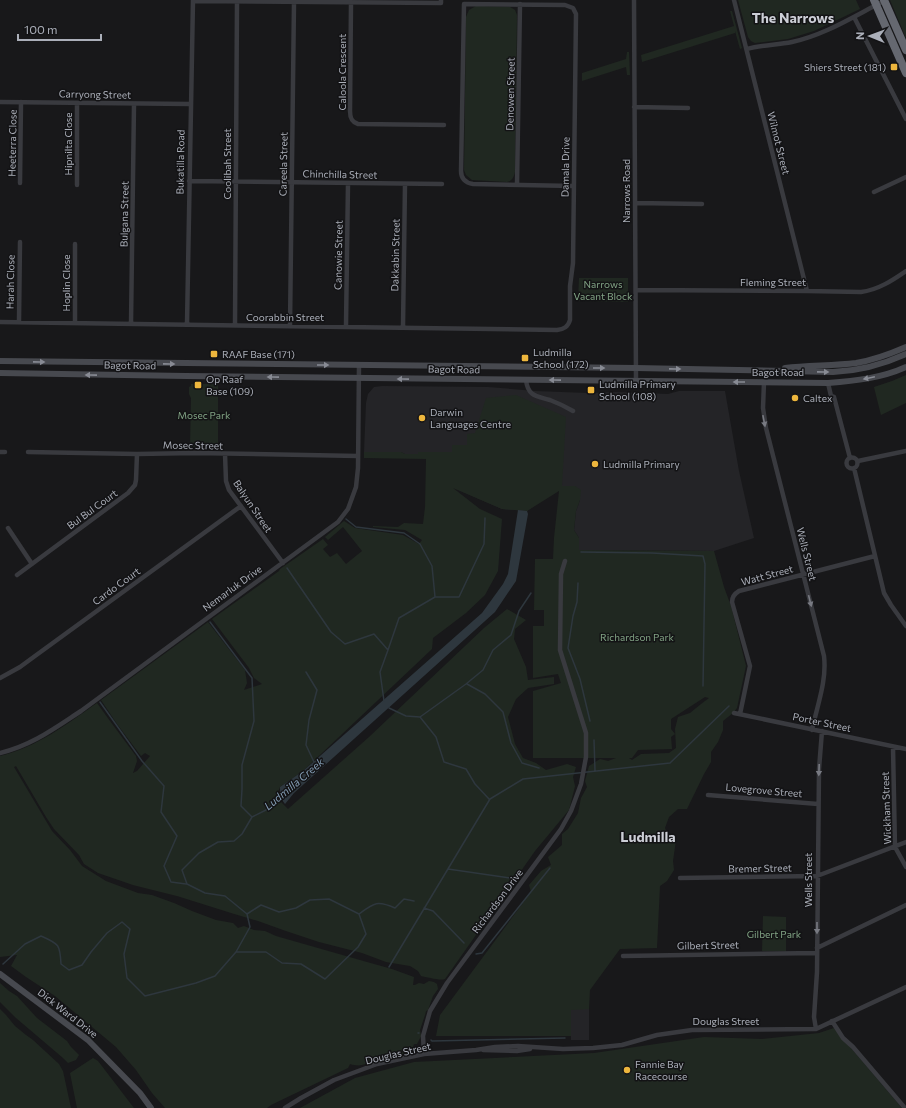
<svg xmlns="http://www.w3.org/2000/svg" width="906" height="1108" viewBox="0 0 906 1108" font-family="Commissioner,sans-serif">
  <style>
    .built { fill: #242427 }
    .green { fill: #202821; fill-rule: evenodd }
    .water { fill: #2e373e }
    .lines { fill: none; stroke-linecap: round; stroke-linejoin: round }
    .stream { stroke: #2e373e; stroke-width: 1.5 }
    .street { stroke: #393a3f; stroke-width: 4.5 }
    .secondary { stroke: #47494f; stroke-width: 6 }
    .highway { stroke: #656870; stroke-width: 8 }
    .oneway { fill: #888b94 }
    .oneway2 { fill: #787a82 }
    .poi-dot { fill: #edb63d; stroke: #131315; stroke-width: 1.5 }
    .labels { text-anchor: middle; stroke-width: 3; stroke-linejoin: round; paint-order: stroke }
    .poi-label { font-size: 10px; fill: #abafb9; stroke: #131315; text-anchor: start }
    .street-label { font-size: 10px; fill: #abafb9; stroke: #131315 }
    .park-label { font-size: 10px; fill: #82a485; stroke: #131315 }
    .water-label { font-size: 11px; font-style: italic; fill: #839cb3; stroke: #131315 }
    .district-label { font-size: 14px; font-weight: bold; fill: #ccced6; stroke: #131315 }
  </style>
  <rect width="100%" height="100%" fill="#18181a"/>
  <path class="built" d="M382 386 488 387 535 391 588 393 617 392 668 394 679 391H725L739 471 754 538 714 551 579 550V538L574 530 576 511 580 500 563 486 527 511 502 509 452 487V457L418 452V454H405L401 452H364L366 403 368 394 374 387Z
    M571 1009H589V1040H571Z"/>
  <path class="green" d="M738 0H856L860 9 814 31 788 39 755 43 751 41 748 37Z
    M890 0H906V39V38Z
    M476 6 510 7 515 10 517 15 515 172C514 177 512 181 507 182L472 180 466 175 464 170 466 17 469 10Z
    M730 11H732L742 48 740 49 735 31V33L642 62 641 55 734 26Z
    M627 52H629L630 75H627L626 67 582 81V73L626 59Z
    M579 278H628V302L578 301Z
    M906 375V403L881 415 874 387 892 381Z
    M191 384H218V447H190L191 398 189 394V387L191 386Z
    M516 395 566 417 562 486H575L581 490 580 500 576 511 574 530 579 538V550L714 551 724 587 731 606 746 666 737 708 733 713 723 721V730L718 742 711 752V762L704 774 687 809H678L669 817 665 828 669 838 676 840 673 861 674 870 667 881 660 886 657 948 620 949 590 990 589 1009 571 1010V1036H436L440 1015 531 892 529 885 541 871 551 865 548 857 562 845V834L568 829 578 813 581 798 587 787 585 781 589 766 600 759 608 761 616 758H533V691L561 683 558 674 533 678V626H544V610H534L535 559H553L554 538 559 491 527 511 502 509 453 488 480 509 502 519 498 571 485 595 466 613 433 638 432 649 303 771 280 787 276 797 288 809 369 737 484 628 507 609 526 620 515 629 514 639 526 667 528 680 554 677V684L528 688 516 699 508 717 515 744 523 758 536 763 546 770 567 764 576 767 573 777 575 786 569 810 535 851 445 979C440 981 427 977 421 976L418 971 410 966 386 962 362 953 319 942 283 930 258 921 231 913 177 896 133 885 130 884 98 873 84 864 79 855 54 829 46 817 16 766 14 767 52 831 70 850 82 866 106 881 138 893 152 895 174 903 192 911 216 920 233 923 238 928 244 926 254 930 265 931 276 936 367 962 392 969 414 977 413 985H415L419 983 424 984 429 981 434 982 437 984 438 989 433 996 428 1010 426 1011 425 1015 420 1030 421 1036 417 1044H414C410 1056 413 1051 403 1054 401 1055 399 1057 397 1058 390 1056 382 1061 375 1062L372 1061C364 1065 360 1067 350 1064L348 1068 271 1105 267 1108H165L152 1093 136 1070 116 1047 55 996 26 977 11 966 17 955 0 957V756C37 747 66 725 97 703L110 721 136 756 137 761 133 773 137 771 150 756 145 753 141 756 117 724 101 700 208 622 245 670 247 683 244 690 262 684 254 678 249 668 212 619 279 571 280 569 323 539 328 545 323 549 330 557 337 553 346 564 362 551 343 527 328 540 325 537 344 521 355 528 403 535 419 544 422 540 405 530 373 527V526L398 527 404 523 423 524 425 507 426 459 364 458V452H401L405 454H418V452H452V445H467V434L475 433 486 398ZM705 697 709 698 701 704 690 713 678 717 675 729 676 748 669 753 641 754 632 760 629 758H632L638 750 672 749 671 737 675 734 671 729V719Z
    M763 916 786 917V951H762Z
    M0 983 9 991 17 996 37 1018 67 1041 71 1047 79 1055 76 1060 68 1063 63 1058 16 1018 0 1002Z
    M0 1009 6 1015 15 1026 26 1035 33 1040 59 1064 63 1071 71 1108H0Z
    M834 1028 902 1108H300L355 1078 414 1062 594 1053 704 1037 762 1039 819 1033Z
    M93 1058 98 1061 134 1108H77L70 1073Z"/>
  <path class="water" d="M518 510 527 511 528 514 516 581 495 612 294 793 285 804 280 797V787L303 771 482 613 503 584 508 574Z"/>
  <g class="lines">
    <path class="stream" d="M346 519 356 527 404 533 420 544 432 566 435 597 399 618 388 650
      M581 552 652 553 703 556 705 564 703 686
      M287 568 331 632 345 644 374 634 388 650 380 672 384 701
      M578 583 577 602 573 616 568 648 580 679 590 721
      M436 597H459L484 544 485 518
      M210 622 252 678 254 721 242 765V789L241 806 252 817
      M306 672 317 690 309 720 306 745 314 762
      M467 684 485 694 503 712 511 743 522 763 539 768
      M100 702 142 761 164 786 161 812 177 836 164 866 171 882 186 884
      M389 708 406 716 420 717 436 737 444 762 466 769 475 784 489 799
      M420 717 466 684 483 670 493 650 511 635 519 611 531 593
      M594 740 595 771
      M448 869 517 879
      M424 908 433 911 464 943
      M359 914C374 903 377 900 395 908L404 899 414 901
      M236 952H266L282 963 301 964 325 979 358 947 366 934 359 914 329 899 310 900 296 908 279 912 261 905 247 914
      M476 954 482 953 550 868
      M3 964 25 944 41 936C59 944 60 944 61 964L69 970 82 965 91 952 107 933 122 922 130 929 124 954 127 978 145 996 196 983 215 976 236 952 250 927 247 914 225 896 205 893 187 884 182 870 199 853 218 842 234 841 242 834 252 817 266 810 282 796
      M389 967 490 799 523 779 670 763 729 706
      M418 1033H419
      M431 1040 432 1041 565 1038"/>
    <path class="street" d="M634 0 636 381
      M734 0 807 291
      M193 1 441 3V0
      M351 3 350 111C350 117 351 122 358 124L444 125
      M854 17 906 119
      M747 49C761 45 777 45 792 42 825 35 854 16 884 1
      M0 102 190 104
      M634 107 688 108
      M189 181 442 184
      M20 183 21 102
      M77 185V103
      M517 185 520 4
      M874 192 906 177
      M635 203 702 204
      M636 290 807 291 861 292C878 290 893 280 906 271
      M0 322 557 330C564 329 568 327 570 320V286L573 263 576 14 573 8 565 5 464 4 461 171C461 178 465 183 473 184L574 186
      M19 322 20 242
      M75 323V244
      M131 324 134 104
      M187 324 193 0
      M235 325 237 2
      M290 326 294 2
      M346 326 348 183
      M403 327 405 184
      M526 380C528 397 537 396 550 400 558 403 566 407 573 411
      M764 382 763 408 766 428 824 656C827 681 817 706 812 730
      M828 383 831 396 834 397 850 458
      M0 452H5
      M28 452 137 454 195 453 358 456
      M225 454 226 481 229 490 283 563
      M846.5 463a5.5 5.5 0 1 1 11 0a5.5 5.5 0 1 1-11 0Z
      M858 461 906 451
      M854 468 884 593 891 605 906 626
      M8 528 32 564
      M17 575 128 493 135 485 136 480 137 454
      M0 678 20 667 35 656 241 506
      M734 713 906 749
      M740 714 750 666 732 602C732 597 734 594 739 591L875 556
      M893 747 895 847 906 867
      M0 753C31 746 55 728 81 711L338 522 348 509 356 487 358 468 359 365
      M708 795 818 804
      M680 878 817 876 906 842
      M817 948 906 905
      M623 956 817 953
      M832 1021 843 1038 853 1047 905 1108
      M816 1029 814 1017 817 972 819 769 822 731
      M483 1050 517 1051 530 1049
      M424 1054 423 1036 430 1011 447 983 561 829 571 811 581 784 586 757V733L560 650 561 574 565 561
      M285 1108 301 1098 334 1080 377 1064 424 1054 476 1050 495 1047 518 1046 563 1049 593 1048 622 1045 657 1035 692 1030 816 1029 906 987"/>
    <path class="secondary" d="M0 361 636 368 833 372C860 371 882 365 906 354
      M785 368C808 365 832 366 856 363 874 360 890 354 906 347
      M0 373 186 376 828 383C855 381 882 378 906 367
      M0 974 88 1040 140 1093 151 1108"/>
    <path class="highway" d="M874 0 906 73
      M884 0 906 50"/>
  </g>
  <defs><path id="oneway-solid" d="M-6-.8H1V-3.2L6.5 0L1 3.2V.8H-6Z"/></defs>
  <g class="oneway">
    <use href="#oneway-solid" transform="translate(39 362) rotate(1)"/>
    <use href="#oneway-solid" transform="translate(169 364) rotate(1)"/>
    <use href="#oneway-solid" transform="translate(323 365)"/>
    <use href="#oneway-solid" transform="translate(599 368)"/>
    <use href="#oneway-solid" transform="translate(675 369) rotate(1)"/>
    <use href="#oneway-solid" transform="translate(823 372) rotate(1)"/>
    <use href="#oneway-solid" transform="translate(91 375) rotate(-179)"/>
    <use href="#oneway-solid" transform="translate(273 377) rotate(-179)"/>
    <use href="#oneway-solid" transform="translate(869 378) rotate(168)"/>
    <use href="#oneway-solid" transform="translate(403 379) rotate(-179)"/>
    <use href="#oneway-solid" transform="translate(555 380) rotate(-179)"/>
    <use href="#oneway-solid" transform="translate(739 382) rotate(-180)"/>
  </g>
  <g class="oneway2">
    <use href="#oneway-solid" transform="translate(764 421) rotate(79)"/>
    <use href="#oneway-solid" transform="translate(810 601) rotate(76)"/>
    <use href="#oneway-solid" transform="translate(819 770) rotate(92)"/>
    <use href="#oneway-solid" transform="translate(817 928) rotate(90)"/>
  </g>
  <g class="poi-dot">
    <rect x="890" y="63" width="8" height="8" rx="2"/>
    <rect x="210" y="350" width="8" height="8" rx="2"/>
    <rect x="521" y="354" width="8" height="8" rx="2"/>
    <rect x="194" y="381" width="8" height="8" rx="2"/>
    <rect x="587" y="386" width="8" height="8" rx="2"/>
    <circle cx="795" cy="398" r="4"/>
    <circle cx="422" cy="418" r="4"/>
    <circle cx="595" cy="464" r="4"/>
    <circle cx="627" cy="1070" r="4"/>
  </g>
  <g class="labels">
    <g class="poi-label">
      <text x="886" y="71" text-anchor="end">Shiers Street (181)</text>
      <text x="533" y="356">Ludmilla<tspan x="533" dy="12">School (172)</tspan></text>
      <text x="222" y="358">RAAF Base (171)</text>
      <text x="206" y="383">Op Raaf<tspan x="206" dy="12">Base (109)</tspan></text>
      <text x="599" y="388">Ludmilla Primary<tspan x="599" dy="12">School (108)</tspan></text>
      <text x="803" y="402">Caltex</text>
      <text x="430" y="416">Darwin<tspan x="430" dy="12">Languages Centre</tspan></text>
      <text x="603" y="468">Ludmilla Primary</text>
      <text x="635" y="1068">Fannie Bay<tspan x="635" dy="12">Racecourse</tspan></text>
    </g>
    <g class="street-label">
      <text transform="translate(342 72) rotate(-90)" y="4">Caloola Crescent</text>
      <text transform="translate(95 94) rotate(1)" y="4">Carryong Street</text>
      <text transform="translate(510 94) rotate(-89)" y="4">Denowen Street</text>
      <text transform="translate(12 143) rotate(-89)" y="4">Heeterra Close</text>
      <text transform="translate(779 143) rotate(76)" y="4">Wilmot Street</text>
      <text transform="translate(68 144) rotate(-90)" y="4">Hipnilta Close</text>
      <text transform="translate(180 162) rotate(-89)" y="4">Bukatilla Road</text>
      <text transform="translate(227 164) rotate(-90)" y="4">Coolibah Street</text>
      <text transform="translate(283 164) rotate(-89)" y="4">Careela Street</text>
      <text transform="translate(565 167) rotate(-89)" y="4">Damala Drive</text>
      <text transform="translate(340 174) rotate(1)" y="4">Chinchilla Street</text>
      <text transform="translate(626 191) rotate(-90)" y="4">Narrows Road</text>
      <text transform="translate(124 214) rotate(-89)" y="4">Bulgana Street</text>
      <text transform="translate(338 255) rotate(-89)" y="4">Canowie Street</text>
      <text transform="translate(395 255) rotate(-89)" y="4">Dakkabin Street</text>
      <text transform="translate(10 282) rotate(-89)" y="4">Harah Close</text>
      <text x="773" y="286">Fleming Street</text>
      <text transform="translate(66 283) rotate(-90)" y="4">Hoplin Close</text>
      <text x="285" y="321">Coorabbin Street</text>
      <text transform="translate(130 365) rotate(1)" y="4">Bagot Road</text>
      <text transform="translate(454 369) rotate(1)" y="4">Bagot Road</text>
      <text x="778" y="376">Bagot Road</text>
      <text transform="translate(193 445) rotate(1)" y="4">Mosec Street</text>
      <text transform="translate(253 506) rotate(56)" y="4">Balyun Street</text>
      <text transform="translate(92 509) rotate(-36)" y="4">Bul Bul Court</text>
      <text transform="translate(807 554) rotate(76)" y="4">Wells Street</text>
      <text transform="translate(767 575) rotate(-15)" y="4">Watt Street</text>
      <text transform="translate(116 586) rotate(-36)" y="4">Cardo Court</text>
      <text transform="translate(232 588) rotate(-36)" y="4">Nemarluk Drive</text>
      <text transform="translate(822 722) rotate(12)" y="4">Porter Street</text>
      <text transform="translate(764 790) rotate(5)" y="4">Lovegrove Street</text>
      <text transform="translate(886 808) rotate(-92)" y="4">Wickham Street</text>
      <text transform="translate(760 868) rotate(-1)" y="4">Bremer Street</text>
      <text transform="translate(808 880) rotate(-90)" y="4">Wells Street</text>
      <text transform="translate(497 901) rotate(-53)" y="4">Richardson Drive</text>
      <text transform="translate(708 945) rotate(-1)" y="4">Gilbert Street</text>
      <text transform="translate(68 1013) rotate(38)" y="4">Dick Ward Drive</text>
      <text x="726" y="1025">Douglas Street</text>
      <text transform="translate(398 1053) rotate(-13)" y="4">Douglas Street</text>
    </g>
    <g class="park-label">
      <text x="603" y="288">Narrows<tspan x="603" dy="12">Vacant Block</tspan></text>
      <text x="204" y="419">Mosec Park</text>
      <text x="637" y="641">Richardson Park</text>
      <text x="774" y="938">Gilbert Park</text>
    </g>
    <g class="water-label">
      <text transform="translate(294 784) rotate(-40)" y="4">Ludmilla Creek</text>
    </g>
    <g class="district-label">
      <text x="793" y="23">The Narrows</text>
      <text x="648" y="842">Ludmilla</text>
    </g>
  </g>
  <g transform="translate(870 36) rotate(271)" stroke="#131315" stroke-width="3" paint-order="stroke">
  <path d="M0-3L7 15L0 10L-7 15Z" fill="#abafb9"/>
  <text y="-6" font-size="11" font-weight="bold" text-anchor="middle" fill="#abafb9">N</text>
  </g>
  <path d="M18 34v6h83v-6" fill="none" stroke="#abafb9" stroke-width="2"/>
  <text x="24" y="34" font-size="12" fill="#abafb9" stroke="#131315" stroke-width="3" paint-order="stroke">100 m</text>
</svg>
